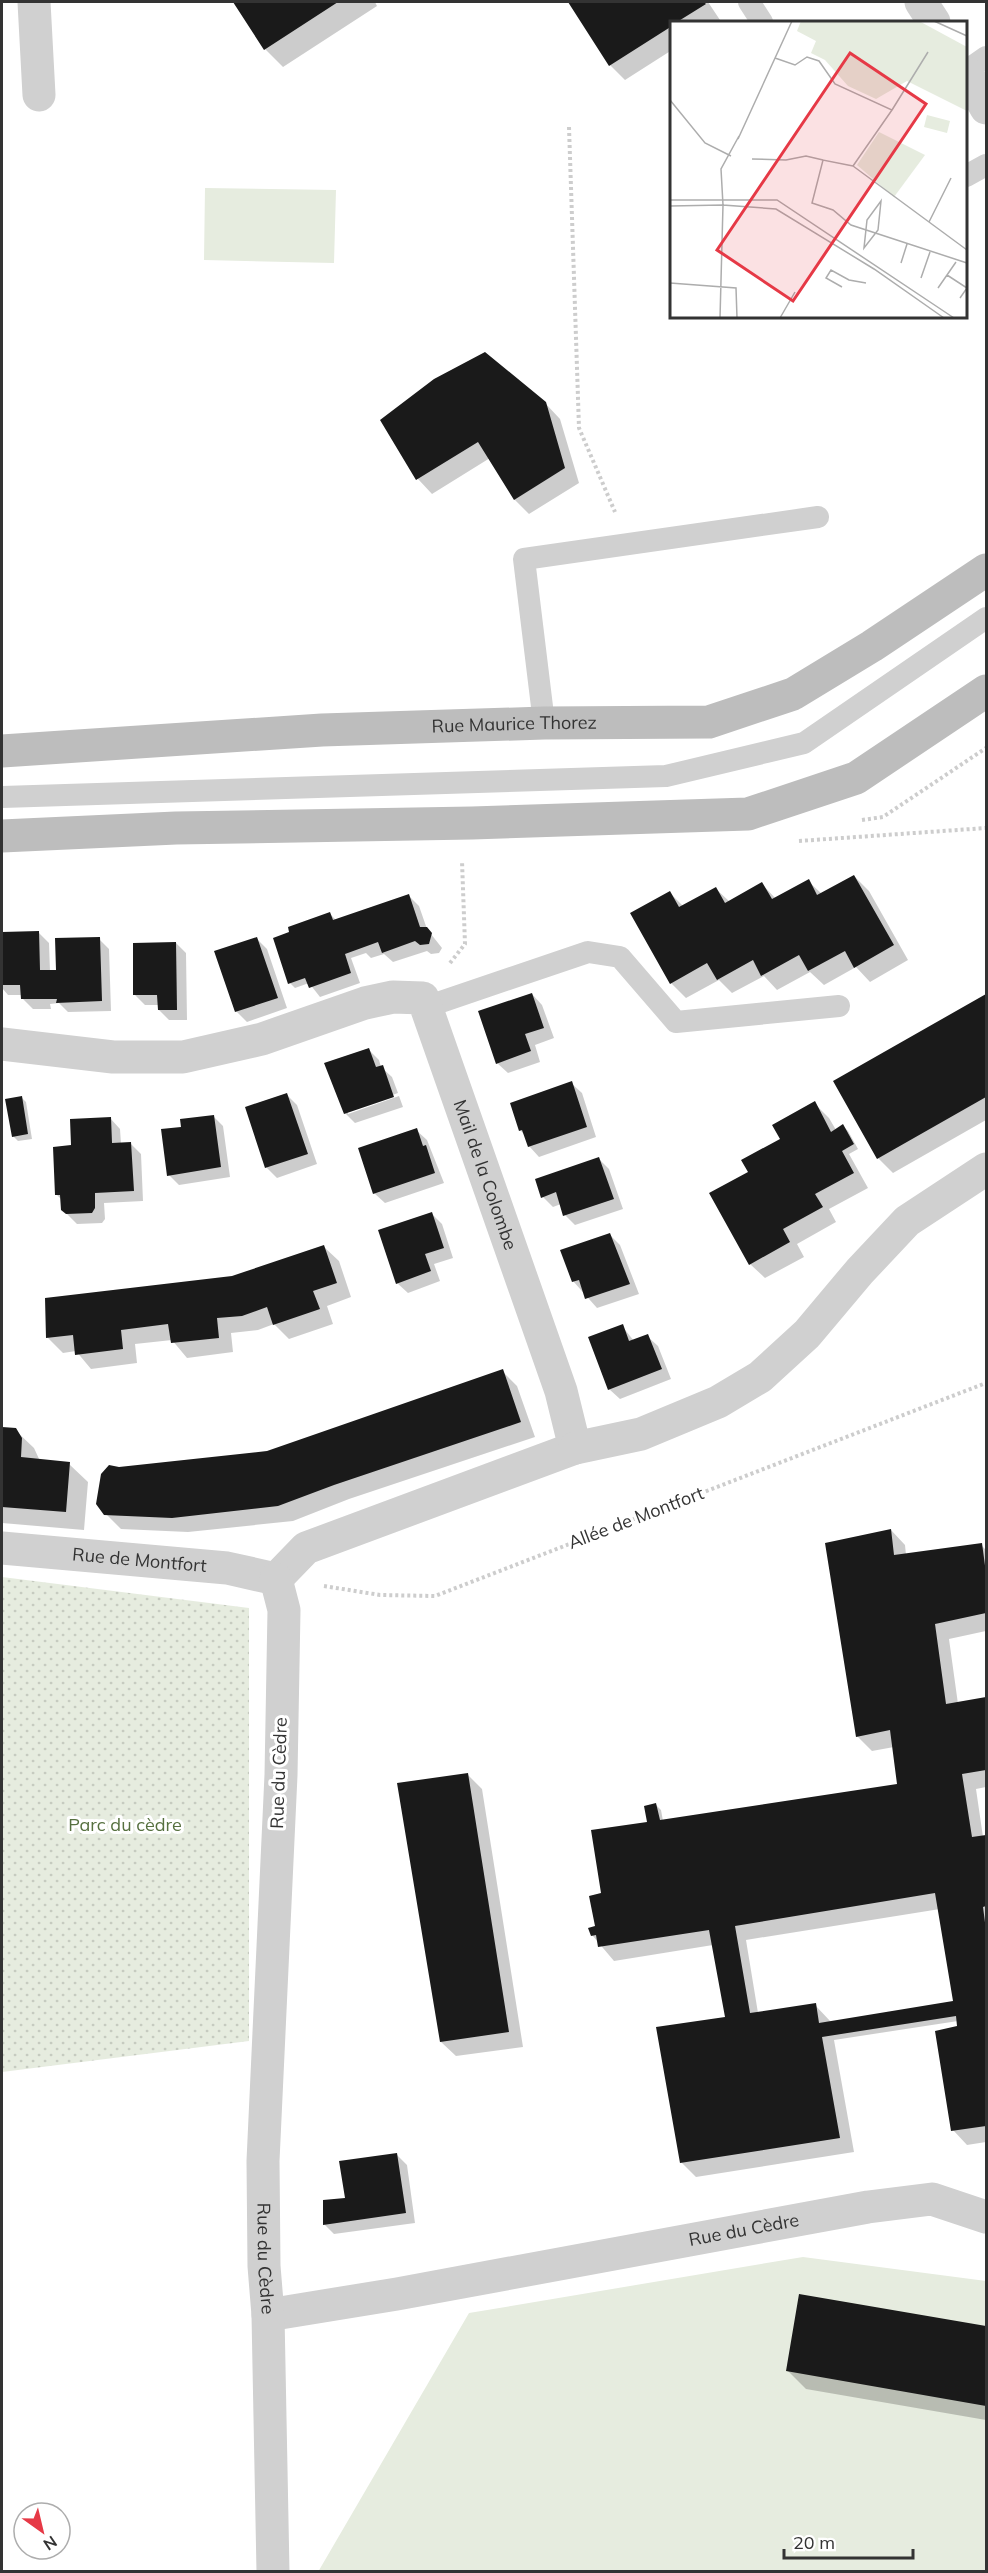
<svg xmlns="http://www.w3.org/2000/svg" width="988" height="2573" viewBox="0 0 988 2573" font-family="Mulish,sans-serif">
  <style>
    .grass { fill: #e6ecdf }
    .park { fill: url(#park-dots) }
    .shadow { fill: #0003; fill-rule: evenodd }
    .building { fill: #1a1a1a; fill-rule: evenodd }
    .lines { fill: none; stroke-linecap: round; stroke-linejoin: round }
    .path { stroke: #cdcdcd; stroke-width: 4; stroke-dasharray: 3 3; stroke-linecap: butt }
    .lane { stroke: #d0d0d0; stroke-width: 22 }
    .street { stroke: #d0d0d0; stroke-width: 33 }
    .secondary { stroke: #bdbdbd; stroke-width: 33 }
    .labels { text-anchor: middle; stroke-width: 6; stroke-linejoin: round; paint-order: stroke }
    .street-label { font-size: 18px; fill: #333; stroke: #fff }
    .park-label { font-size: 18px; fill: #56703f; stroke: #fff }
    .inset-road { fill: none; stroke: #adadad; stroke-width: 1.5 }
    .view { fill: #e63946; fill-opacity: 0.15; stroke: #e63946; stroke-width: 3 }
    .inset-edge { fill: none; stroke: #333; stroke-width: 3 }
  </style>
  <defs>
    <pattern id="park-dots" width="8" height="8" patternUnits="userSpaceOnUse" patternTransform="scale(1.5)"><rect width="8" height="8" fill="#e6ecdf"/><path d="M2 2h.1M6 6h.1" fill="none" stroke="#c6cbc0" stroke-width="1.8" stroke-linecap="round"/></pattern>
  </defs>
  <rect width="100%" height="100%" fill="#fff"/>
  <path class="grass" d="M205 188 336 190 334 263 204 260Z
    M803 2257 986 2281V2571L318 2572 469 2313Z"/>
  <path class="park" d="M2 1577 249 1608V2041L2 2072Z"/>
  <path class="shadow" d="M235 2H375L377 6 283 67 265 49Z
    M570 2H708L720 20 715 22H672V50L625 80 610 65Z
    M545 403 560 419 579 483 529 514 515 500 490 458 432 494 418 479 382 421Z
    M854 876 869 891 908 960 870 982 856 967 824 985 810 972 777 990 764 976 732 993 719 980 686 998 671 983 669 892 684 907 716 889 730 902 762 884 776 899 808 881 822 894Z
    M409 896 419 906 427 929 442 948 439 953 431 954 427 951 393 962 384 954 371 958 366 953 351 958 360 983 320 997 309 983 295 988 290 983 330 914 336 920Z
    M38 932 49 943 50 971H57L99 939 109 949 111 1011 68 1012 59 1003 50 1004 51 1009H33L22 998V995H8L2 988V933Z
    M257 939 267 949 287 1008 247 1022 236 1011Z
    M176 943 186 953 187 1020H169L159 1010V1005H145L135 995Z
    M532 994 542 1005 554 1038 535 1045 540 1062 508 1073 497 1063Z
    M986 996V1120L893 1173 878 1158 835 1082Z
    M369 1050 379 1060 381 1067 392 1077 398 1093 348 1111V1114L399 1096 403 1107 355 1123 345 1113Z
    M571 1083 582 1093 596 1137 539 1157 529 1146 525 1135 520 1130Z
    M287 1095 297 1105 317 1164 277 1178 267 1168 247 1108Z
    M21 1097 26 1102 32 1139 18 1141 13 1136Z
    M814 1103 829 1118 836 1130 843 1126 848 1131 858 1149 849 1154 868 1188 829 1209 836 1222 797 1244 804 1257 765 1278 750 1264V1173Z
    M213 1116 223 1126 230 1177 179 1185 169 1175 183 1128Z
    M110 1118 120 1129 121 1144 130 1143 141 1154 143 1201 104 1203 105 1219 102 1223 77 1224 63 1210 62 1200 57 1195 73 1147Z
    M416 1130 427 1140 444 1183 385 1203 374 1193Z
    M599 1159 609 1169 623 1209 575 1225 565 1215 561 1204 553 1207 543 1197Z
    M432 1214 442 1224 453 1258 434 1264 440 1281 408 1293 397 1283Z
    M610 1235 620 1245 639 1294 597 1308 573 1281Z
    M324 1247 339 1261 351 1297 327 1306 333 1324 289 1339 274 1324 258 1330 231 1333 233 1352 187 1358 172 1340 135 1344 137 1363 91 1369 76 1351 63 1353 48 1338 46 1299 232 1278Z
    M622 1326 634 1341 647 1336 658 1346 671 1379 620 1399 609 1389Z
    M502 1371 517 1386 535 1437 349 1499 293 1521 188 1532 121 1529 106 1514 119 1469 267 1452Z
    M2 1429 15 1430 34 1448 40 1461 69 1464 88 1482 84 1530 2 1523Z
    M891 1530 905 1545 906 1555 981 1545 986 1550V1631L949 1639 958 1704 986 1699V1787L976 1789 983 1837 986 1836V2142L967 2145 953 2130 958 2021 834 2040 854 2152 696 2177 681 2162 727 2018 713 1945 614 1961 592 1935 596 1927 603 1894 648 1823 656 1805 661 1810 663 1821 899 1785 894 1747 872 1751 857 1736ZM940 1909 955 2006 831 2022 815 2005 758 2013 746 1940Z
    M467 1774 482 1789 523 2047 456 2056 441 2042Z
    M397 2155 407 2165 415 2223 334 2234 324 2224 347 2199Z
    M801 2295 986 2327V2420L806 2389 787 2370Z"/>
  <path class="building" d="M233 2H338L264 50Z
    M568 2H704L706 4 677 22H672V26L609 66Z
    M485 352 546 402 565 468 514 500 478 442 416 480 380 420 434 379Z
    M854 875 894 945 854 968 845 951 808 971 799 955 761 976 753 960 717 980 707 963 670 984 630 913 670 891 679 907 716 887 725 903 762 882 772 899 809 879 817 895Z
    M409 894 420 927H427L432 933 429 944 420 945 415 941 382 953 378 942 345 954 351 973 309 988 305 978 288 984 273 938 289 932 288 927 330 912 333 920Z
    M39 931 40 970H56L55 938 100 937 102 1001 56 1003 57 999H21L20 985H2V932Z
    M257 937 278 998 235 1012 214 951Z
    M176 942 177 1010H158L157 995H133V943Z
    M532 993 544 1028 525 1034 531 1051 496 1064 478 1011Z
    M986 994V1097L877 1159 833 1081Z
    M369 1048 376 1067 383 1065 394 1097 344 1114 324 1063Z
    M572 1081 587 1127 528 1147 522 1130 519 1131 510 1103Z
    M287 1093 308 1154 265 1168 245 1107Z
    M22 1096 28 1134 12 1137 5 1099Z
    M815 1101 831 1132 843 1124 854 1144 842 1151 854 1173 815 1194 823 1207 783 1229 790 1242 749 1265 709 1193 748 1172 741 1160 780 1139 772 1125Z
    M214 1115 221 1167 167 1176 161 1129 181 1127 180 1119Z
    M111 1117 112 1143 131 1142 134 1191 95 1193V1208L92 1213 66 1214 61 1210 60 1195H55L53 1147 71 1145 70 1119Z
    M417 1128 423 1146 426 1145 435 1173 373 1194 358 1148Z
    M599 1157 614 1199 563 1216 556 1192 541 1198 535 1179Z
    M432 1212 444 1248 425 1254 431 1271 396 1284 378 1230Z
    M610 1233 630 1284 585 1299 579 1280 572 1282 560 1250Z
    M324 1245 337 1283 313 1291 320 1309 273 1325 267 1307 242 1316 217 1318 219 1338 171 1343 168 1324 121 1330 123 1349 75 1355 73 1335 46 1338 45 1298 232 1276Z
    M623 1324 629 1341 648 1334 662 1369 608 1390 588 1337Z
    M503 1369 521 1422 334 1485 278 1506 172 1518 104 1515 96 1504 101 1474 109 1465 119 1467 267 1451Z
    M2 1427 16 1428 22 1438 21 1457 70 1462 66 1512 2 1507Z
    M891 1529 894 1555 982 1543 986 1573V1613L935 1624 946 1704 986 1697V1770L962 1774 972 1837 986 1835V1906L983 1907 986 1930V2126L951 2131 935 2031 957 2026 956 2016 822 2037 840 2138 680 2163 656 2027 725 2017 709 1930 598 1947 596 1935 591 1936 588 1928 595 1926 589 1896 601 1893 591 1830 647 1822 644 1806 656 1803 660 1820 897 1784 890 1730 856 1737 825 1543ZM935 1893 953 2001 819 2023 816 2003 750 2013 735 1926Z
    M468 1773 509 2032 440 2042 397 1783Z
    M397 2153 406 2213 323 2225V2200L345 2198 339 2161Z
    M799 2294 986 2326V2406L786 2371Z"/>
  <g class="lines">
    <path class="path" d="M569 127 579 428 615 512
      M862 820 883 817 986 748
      M799 841 986 828
      M450 963 465 944 462 861
      M324 1586 380 1595 435 1596 986 1383"/>
    <path class="lane" d="M749 2 762 22
      M966 71 986 57
      M966 176 986 165
      M544 723 524 559 818 517
      M2 797 666 776 804 743 986 618
      M426 1007 588 952 620 957 676 1022 839 1006"/>
    <g class="street">
      <path d="M34 2 39 95"/>
      <path d="M921 2 934 22"/>
      <path d="M966 72 986 108"/>
      <path id="s1" d="M2 1044 113 1057H183L262 1039 365 1003 393 997 423 998 561 1391 575 1448 306 1548 276 1579"/>
      <path d="M575 1448 641 1434 718 1402 760 1377 807 1334 860 1271 907 1221 986 1169"/>
      <path id="s2" d="M2 1548 227 1568 276 1579"/>
      <path id="s3" d="M276 1579 284 1610 281 1775 263 2161 264 2266 268 2315 397 2294 868 2207 932 2199 986 2217"/>
      <path d="M268 2315 273 2572"/>
    </g>
    <g class="secondary">
      <path id="s4" d="M2 751 322 730 544 723 709 722 793 694 872 646 986 570"/>
      <path d="M2 836 176 828 472 823 748 814 856 778 986 691"/>
    </g>
  </g>
  <g class="labels">
    <g class="street-label">
      <text dy="6" stroke="none"><textPath href="#s4" startOffset="513">Rue Maurice Thorez</textPath></text>
      <text dy="6" stroke="none"><textPath href="#s1" startOffset="618">Mail de la Colombe</textPath></text>
      <text transform="translate(636 1518) rotate(-21)" y="6">Allée de Montfort</text>
      <text dy="6" stroke="none"><textPath href="#s2" startOffset="138">Rue de Montfort</textPath></text>
      <text transform="translate(279 1773) rotate(-88)" y="6">Rue du Cèdre</text>
      <text dy="6" stroke="none"><textPath href="#s3" startOffset="1221">Rue du Cèdre</textPath></text>
      <text dy="6" stroke="none"><textPath href="#s3" startOffset="681">Rue du Cèdre</textPath></text>
    </g>
    <g class="park-label">
      <text x="125" y="1831">Parc du cèdre</text>
    </g>
  </g>
  <g transform="translate(670 21)">
    <rect width="297" height="297" fill="#fff"/>
    <path d="M131 0H249L297 26V90L237 60 206 78 178 65 155 39 141 32 146 20 127 10ZM257 94 280 100 277 112 254 106Z" fill="#e6ecdf"/>
    <path d="M209 111 255 134 224 176 187 144Z" fill="#e6ecdf"/>
    <path class="inset-road" d="M264 0 297 15M105 37 125 44 137 36 149 40 165 63 222 89 183 145M0 79 35 122 61 135M222 89 258 31M69 115 51 148 53 184 106 188 204 248 274 297M68 118 122 0M82 138 116 139 136 135 153 139M183 145 153 139 142 182 163 189 181 204 297 242M183 145 297 229M0 179H53M53 179H107L284 297M211 180 208 209 194 227 197 199ZM0 185 53 184 50 297M259 201 281 157M231 242 237 223M277 254 297 267 290 277M251 257 260 231M0 262 66 267 67 297M172 266 156 257 161 249 179 259 196 262M268 267 286 241M110 297 125 271"/>
    <path class="view" d="M180 32 256 83 123 280 47 229Z"/>
    <rect width="297" height="297" class="inset-edge"/>
  </g>
  <rect width="988" height="2573" fill="none" stroke="#333333" stroke-width="6"/>
  <g transform="translate(42 2531) rotate(146)"><circle r="28" fill="#ffffff" stroke="#adadad" stroke-width="1.5"/>
  <path d="M0-4.5L10 22L0 15L-10 22Z" fill="#e63946"/>
  <text y="-9" font-size="16" font-weight="bold" text-anchor="middle" fill="#333333">N</text>
  </g>
  <path d="M784 2549v9h129v-9" fill="none" stroke="#333333" stroke-width="3"/>
  <text x="793" y="2549" font-size="18" fill="#333333" stroke="#ffffff" stroke-width="4.5" paint-order="stroke">20 m</text>
</svg>
